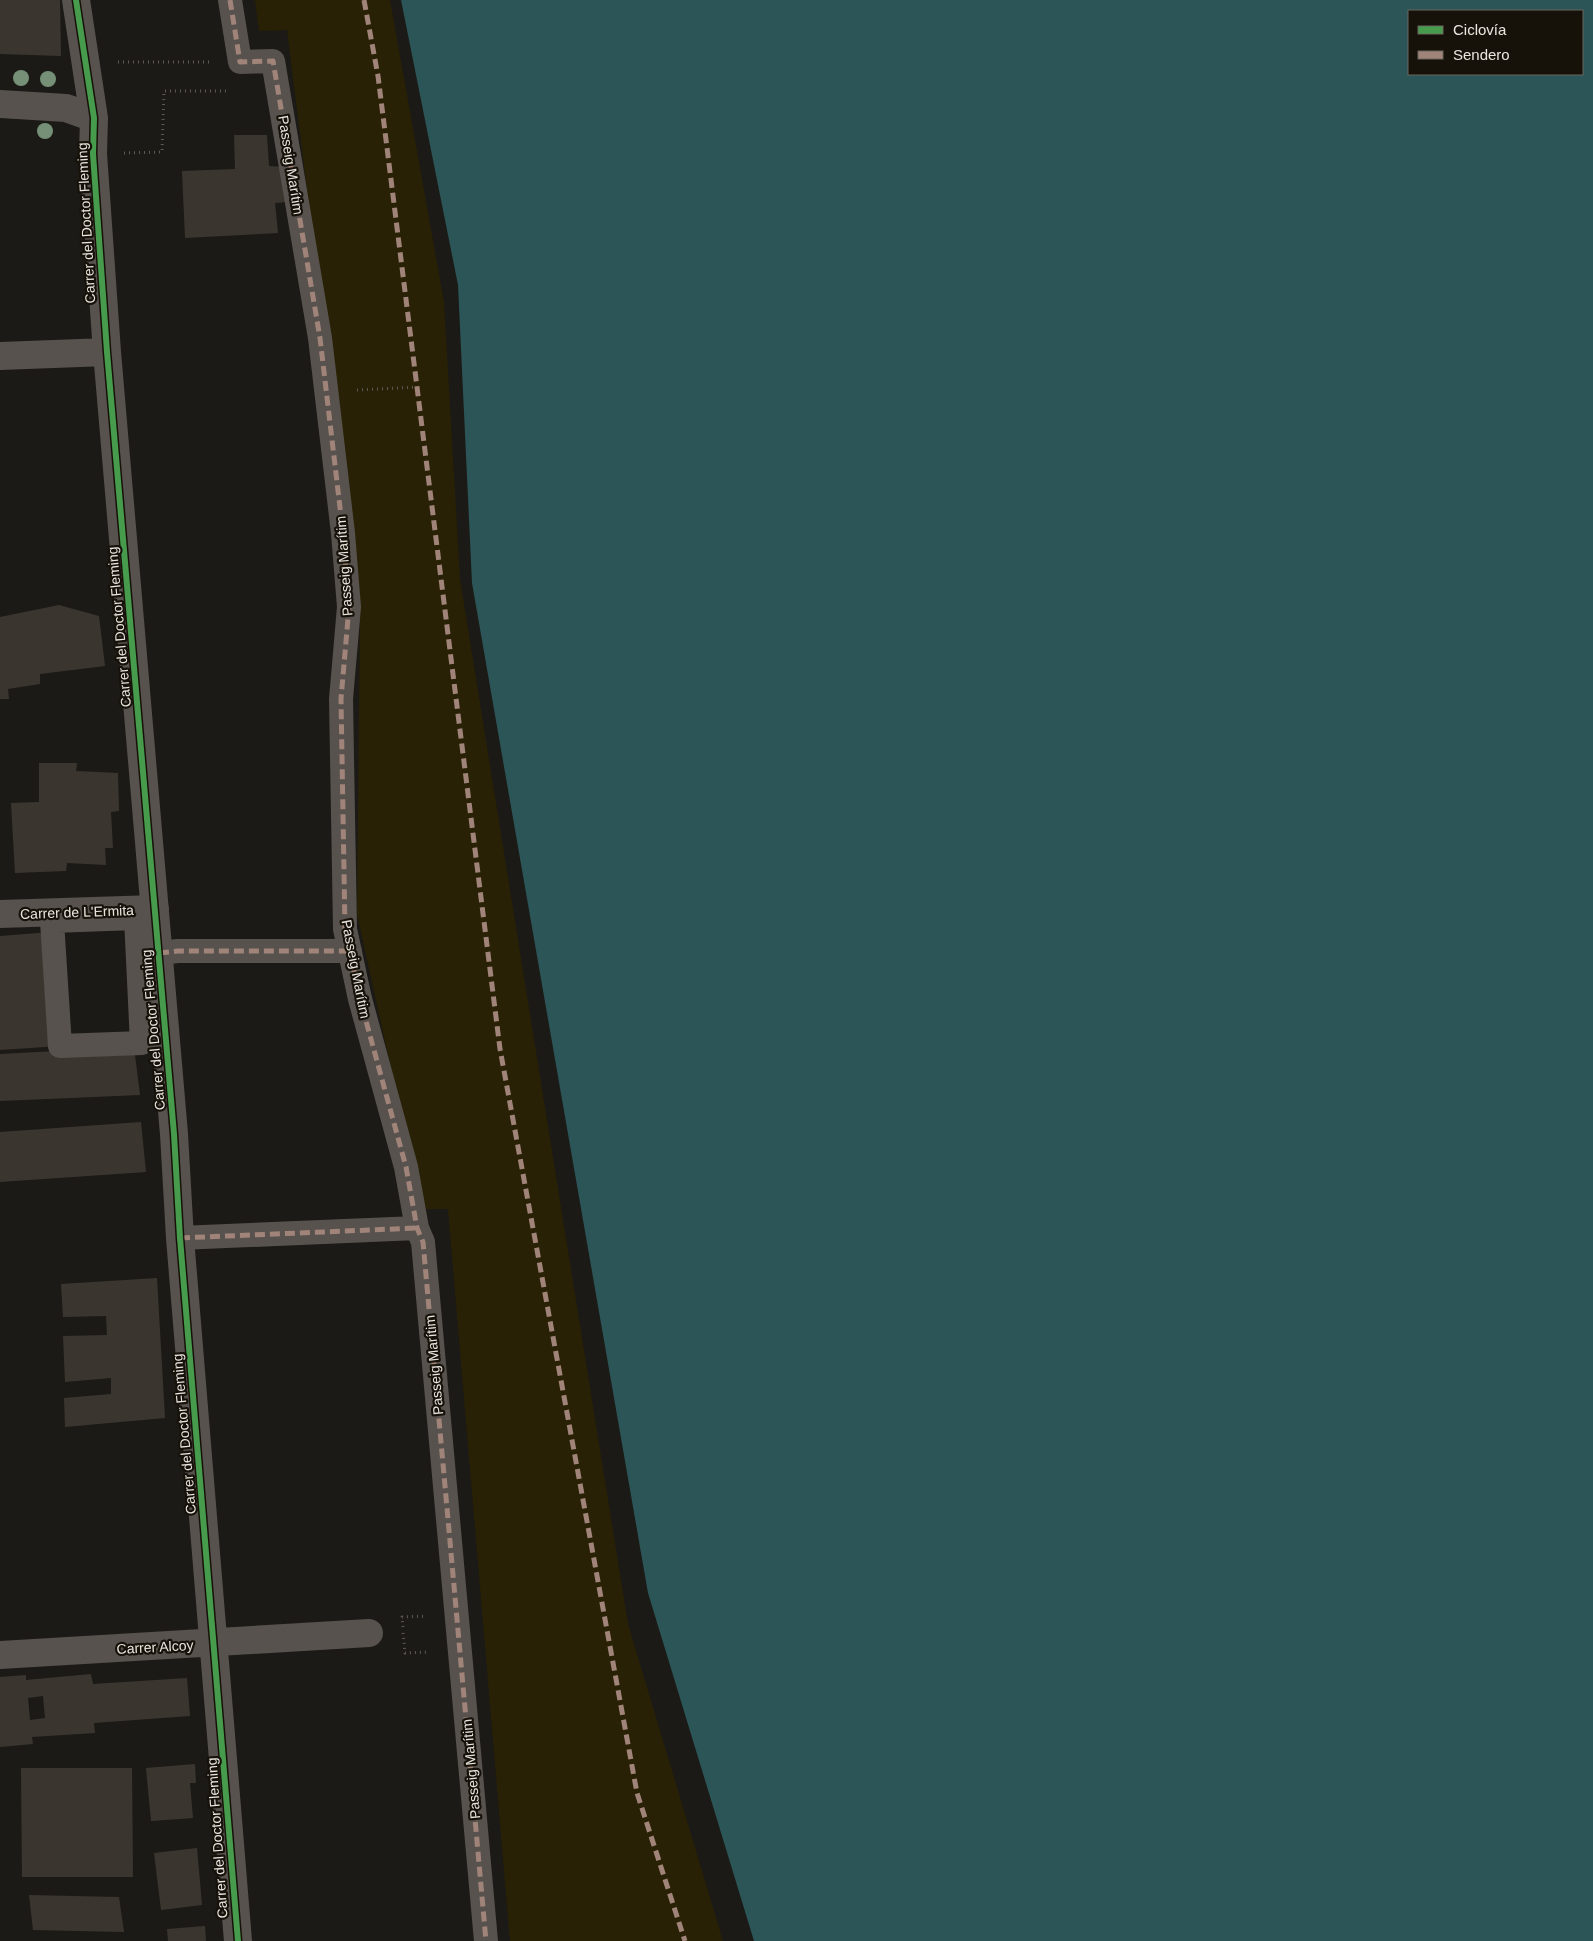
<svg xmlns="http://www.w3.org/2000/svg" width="1593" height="1941" viewBox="0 0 1593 1941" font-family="Helvetica,sans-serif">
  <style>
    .sand { fill: #282105 }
    .water { fill: #2b5557; fill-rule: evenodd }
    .building { fill: #3a362f; fill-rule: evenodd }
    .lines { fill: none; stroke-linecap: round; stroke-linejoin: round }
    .path { stroke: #5d5956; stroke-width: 3; stroke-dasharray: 1 4; stroke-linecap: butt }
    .pedestrian { stroke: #57524e; stroke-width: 24 }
    .minor { stroke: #57524e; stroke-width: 28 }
    .quiet { stroke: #a18479; stroke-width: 5; stroke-dasharray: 10 5; stroke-linecap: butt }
    .cycleway-casing { stroke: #171209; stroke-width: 9 }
    .cycleway { stroke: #469c4c; stroke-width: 6 }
    .tree { fill: #759076 }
    .labels { text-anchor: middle; stroke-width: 4.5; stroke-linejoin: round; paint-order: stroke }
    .street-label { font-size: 14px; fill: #e9e5df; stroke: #171209 }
  </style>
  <rect width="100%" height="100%" fill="#1c1a16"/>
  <path class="sand" d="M255 0H390L444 302 460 579 628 1624 723 1941H510L448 1209H422L357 914 360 611 287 30 259 31Z"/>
  <path class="water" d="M401 0H1593V1941H754L648 1593 472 583 458 285ZM1409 11H1582V74H1409Z"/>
  <path class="building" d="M0 0H60L61 56 0 54Z
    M234 135H267L269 166 284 167 287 202 275 203 278 233 185 238 182 171 235 169Z
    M59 605 99 616 105 666 40 674V684L8 689 9 699H0V617Z
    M39 763H77L76 771 118 773 119 811 111 812 113 848H105L106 865 67 863 66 871 15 873 11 803 39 802Z
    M52 932 60 1046 0 1050V936Z
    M134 1047 140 1095 0 1101V1054Z
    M141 1122 146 1172 0 1182V1132Z
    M157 1278 165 1418 65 1427 64 1398 111 1394V1378L65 1382 63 1336 107 1335 106 1316 63 1317 61 1284Z
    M91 1674 93 1684 187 1678 190 1716 94 1723 95 1733 32 1737 33 1744 0 1747V1677L26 1675V1680ZM43 1696 45 1718 30 1720 28 1698Z
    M195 1764 196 1783H190L193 1818 151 1821 146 1768Z
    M21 1768H132L133 1877H22Z
    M197 1848 202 1905 161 1910 154 1853Z
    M29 1895 119 1897 124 1932 33 1930Z
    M205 1926 206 1941H168L167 1929Z"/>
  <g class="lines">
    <path class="path" d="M118 62H209
      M124 153 162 152 164 91H227
      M357 390 417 387
      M403 1627 402 1617 426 1616
      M403 1633 405 1653 429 1652"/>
    <path class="pedestrian" d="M230 0 240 62 273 61 320 338 343 533 349 607 341 699 345 929 360 999 406 1167 417 1228 423 1242 486 1941
      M136 918 142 1043 60 1046 52 921Z
      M159 953 178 951H350
      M180 1238 417 1228"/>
    <path class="minor" d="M76 0 94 118 93 154 107 352 174 1134 180 1238 238 1941
      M0 104 66 108 94 118
      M0 356 107 352
      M0 914 155 909
      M0 1655 369 1633"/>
    <path class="quiet" d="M230 0 240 62 273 61 320 338 343 533 349 607 341 699 345 929 360 999 406 1167 417 1228 423 1242 486 1941
      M364 0 378 76 500 1049 637 1793 685 1941
      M159 953 178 951H350
      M180 1238 417 1228"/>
    <defs>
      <path id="cycleway" d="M76 0 94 118 93 154 107 352 174 1134 180 1238 238 1941"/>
    </defs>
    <use href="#cycleway" class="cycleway-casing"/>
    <use href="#cycleway" class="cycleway"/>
  </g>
  <g class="tree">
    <circle cx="21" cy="78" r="8"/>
    <circle cx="48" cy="79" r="8"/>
    <circle cx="45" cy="131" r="8"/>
  </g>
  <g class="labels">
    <g class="street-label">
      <text transform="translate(291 165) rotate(81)" y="5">Passeig Marítim</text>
      <text transform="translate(86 223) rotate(-93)" y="5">Carrer del Doctor Fleming</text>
      <text transform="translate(344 566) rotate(-94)" y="5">Passeig Marítim</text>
      <text transform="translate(119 627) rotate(-95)" y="5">Carrer del Doctor Fleming</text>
      <text transform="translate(77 912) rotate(-2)" y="5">Carrer de L'Ermita</text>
      <text transform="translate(356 969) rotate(79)" y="5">Passeig Marítim</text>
      <text transform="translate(153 1030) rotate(-95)" y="5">Carrer del Doctor Fleming</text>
      <text transform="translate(434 1365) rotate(-95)" y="5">Passeig Marítim</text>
      <text transform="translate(184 1434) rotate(-95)" y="5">Carrer del Doctor Fleming</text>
      <text transform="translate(155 1647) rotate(-3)" y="5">Carrer Alcoy</text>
      <text transform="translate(471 1769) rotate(-95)" y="5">Passeig Marítim</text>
      <text transform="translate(217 1838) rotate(-94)" y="5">Carrer del Doctor Fleming</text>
    </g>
  </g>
  <rect x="1408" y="10" width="175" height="65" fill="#171209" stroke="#6b665f"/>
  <rect x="1418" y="26" width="25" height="8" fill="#469c4c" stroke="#6b665f"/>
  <text x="1453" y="35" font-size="15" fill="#e9e5df">Ciclovía</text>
  <rect x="1418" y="51" width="25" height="8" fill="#a18479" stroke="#6b665f"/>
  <text x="1453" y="60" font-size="15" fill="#e9e5df">Sendero</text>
</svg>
